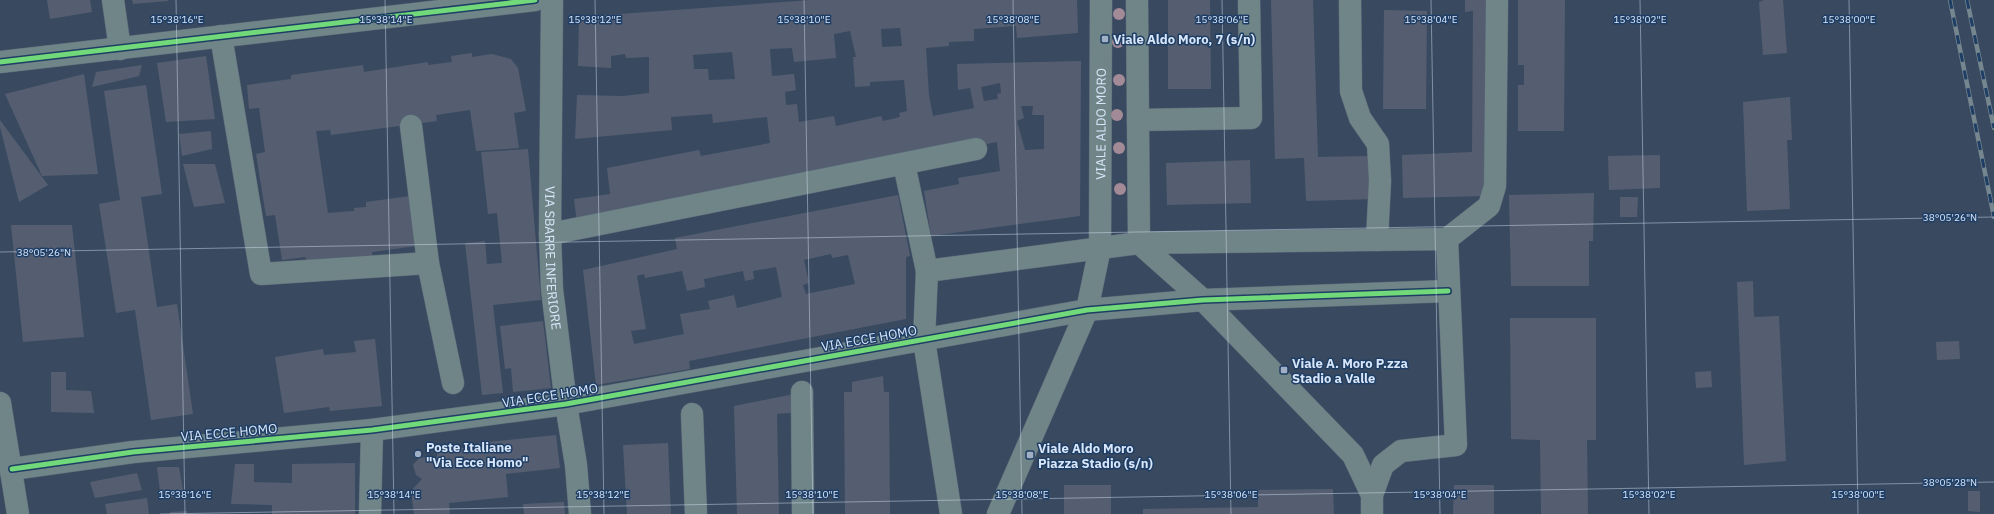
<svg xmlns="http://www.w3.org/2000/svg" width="1994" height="514" viewBox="0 0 1994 514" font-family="'IBM Plex Sans',sans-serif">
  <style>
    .building { fill: #555e71; fill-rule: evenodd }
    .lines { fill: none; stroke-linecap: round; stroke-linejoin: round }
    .minor-casing { stroke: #596778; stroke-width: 23 }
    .minor { stroke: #708587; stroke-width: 22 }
    .rail-casing { stroke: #75868f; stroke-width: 4.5 }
    .rail { stroke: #1f3e65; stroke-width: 3; stroke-dasharray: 9; stroke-linecap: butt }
    .cycleway-casing { stroke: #1f3e65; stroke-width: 8 }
    .cycleway { stroke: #71d979; stroke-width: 5 }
    .tree { fill: #a28a96 }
    .ticks { fill: none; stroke: #d8e6fa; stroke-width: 1; stroke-opacity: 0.45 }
    .poi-dot { fill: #a0afc4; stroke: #1f3e65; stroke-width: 1.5 }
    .labels { text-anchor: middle; stroke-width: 3; stroke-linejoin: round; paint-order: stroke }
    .poi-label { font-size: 13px; font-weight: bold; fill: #d8e6fa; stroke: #1f3e65; text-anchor: start }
    .street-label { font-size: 13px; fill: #d8e6fa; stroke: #1f3e65 }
    .ticks-label { font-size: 10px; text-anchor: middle; fill: #d8e6fa; stroke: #1f3e65; stroke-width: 3; stroke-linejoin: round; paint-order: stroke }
  </style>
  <rect width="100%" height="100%" fill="#394a60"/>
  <path class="building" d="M47 0H90L92 12 50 19Z
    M132 0H168V1L133 4Z
    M811 0H1077L1078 33 1017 38 1016 26 974 29V41L949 42V46L926 48 929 96 933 116 974 108 970 88 958 90 957 64 1081 61 1080 216 931 236 924 191 959 184 958 178 1000 171 997 142 577 223 574 199 610 194 607 168 699 150 701 156 770 143 767 117 713 123 712 114 671 117 672 130 575 139 577 95 623 96 649 93V57L626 58 625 54 611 56V68L578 66 579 17ZM900 28 902 46 882 47 881 29ZM850 31 856 57H853L855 87 870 86V82L904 80 907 111 899 113 900 117 883 121 881 116 836 126 834 116 799 122 797 104 786 105 785 92 796 90 794 74 772 76 770 49 792 48 794 62 836 58 834 34ZM732 52 735 79 709 80 708 69H694L693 55ZM1000 83 1001 93 997 94 998 99 984 101 981 87ZM1021 106H1033L1032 115H1044V149L1025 150 1017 121 1024 118Z
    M1168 0H1210L1211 89H1168Z
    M1271 0H1313L1318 157 1368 156 1376 199 1306 201 1304 158 1275 159Z
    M1465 0H1487L1486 196 1403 198 1402 155 1472 152 1473 11 1465 12Z
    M1518 0H1565L1564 131H1518V85H1524V65H1518Z
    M1764 0H1783L1787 53 1763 55 1759 2Z
    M1384 10 1427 11 1426 109H1383Z
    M472 53V57L492 54 511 59 518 68 526 111 514 113 519 148 476 151 470 110 436 115 437 121 331 135 330 130 316 131 328 213 354 211V208L366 207V202L417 195 424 245 372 252 373 257 331 262 330 258 307 261 305 257 282 260 275 215 266 216 256 154 265 152 259 108 249 109 247 85 291 79V75L363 65 364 72 428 62V65L452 62 451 56Z
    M206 56 215 119 166 122 157 63Z
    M142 65 139 76 92 87 96 72Z
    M84 74 98 174 42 176 5 94Z
    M146 85 162 194 141 197 157 307 177 304 193 414 151 420 135 310 116 313 99 204 120 200 104 91Z
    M1790 97 1792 140H1787L1790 209 1747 211 1743 102Z
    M0 120 48 185 19 202 0 127Z
    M211 131 212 149 182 156 179 134Z
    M528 149 541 300 493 305 503 393 482 395 465 243 485 241 487 264 502 263 497 213 488 214 481 152Z
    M1660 155V188L1609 190 1608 156Z
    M1250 160 1251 203 1167 205 1166 163Z
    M183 164H215L225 203 194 207Z
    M1594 193 1593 241H1589V286H1511L1509 195Z
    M898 195 910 256 906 257V319L689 361 690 369 596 385 583 270 677 249 675 238ZM831 254 832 258 848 255 855 284 806 294 803 285 809 283 804 260ZM776 267 782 297 737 308 734 295 708 301 710 309 680 314 684 334 634 344 631 331 646 329 637 276 644 274 645 278 682 271 687 291 705 287 704 279 743 271 745 281 754 279 753 271Z
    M1620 197H1638L1637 217H1620Z
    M11 225H72L84 337 23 342Z
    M1753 281 1754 317 1779 316 1786 461 1744 465 1737 282Z
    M1510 318H1596V440H1587L1588 514H1541L1540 440 1511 439Z
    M543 321 551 388 513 392 511 368 505 369 500 326Z
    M375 339 382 406 330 411 329 407 284 413 275 357 323 349 324 355 356 352 354 341Z
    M1959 341 1960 359 1937 360 1936 342Z
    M1711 371 1712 387 1696 388 1695 372Z
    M51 372H66V390L91 391 94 413 51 412Z
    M883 376 884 392H889L890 514H845L844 392H852V382Z
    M799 393V412L777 414 779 514H737L734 406Z
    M556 435 560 468 506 474 508 497 449 503 450 514H414L411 491 422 479 416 475 413 465 419 458 426 457 433 460 435 457H437V451L480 446 479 443Z
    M668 443 671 514H627L623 445Z
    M355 463V514H272V505L231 504 235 464H254V482L292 483V464Z
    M157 467H179L184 495 161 499Z
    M137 473 142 490 95 498 90 482Z
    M1064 485H1111V514H1064Z
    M1454 485H1494V514H1453Z
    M1333 489 1334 514H1143V509L1258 507V490Z
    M1968 491H1980V512L1968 511Z
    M147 498 149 514H107L105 504Z
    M564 502 565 514H524L523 504Z
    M187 511V514H170V512Z"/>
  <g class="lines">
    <defs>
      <g id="minor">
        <path d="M113 0 120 49"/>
        <path id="s1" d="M552 0 550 234 552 289 566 404 576 465 580 514"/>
        <path d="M1137 0 1139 243"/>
        <path d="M1350 0 1351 91 1360 118 1378 144 1380 181 1377 240"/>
        <path d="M221 36 261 274 428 263"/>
        <path d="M0 62 535 0"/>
        <path d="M1138 120 1251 118 1249 0"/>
        <path d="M411 126 428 263 453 383"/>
        <path d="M904 164 927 271"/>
        <path d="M550 234 976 149"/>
        <path d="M1447 239 1489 206 1495 186 1497 0"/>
        <path d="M1139 243 1203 300 1353 455 1372 495V514"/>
        <path d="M802 392 803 514"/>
        <path d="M0 403 18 514"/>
        <path d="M692 414 696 514"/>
        <path d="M12 469 133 452 372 430 566 404 1087 310 1203 300 1448 291"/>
        <path d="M370 514 372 430"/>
        <path d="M951 514 924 340 927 271 1139 243 1447 239 1456 445 1401 451 1383 465 1372 495"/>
        <path id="s2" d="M998 514 1087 310 1100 248 1101 0"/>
      </g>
    </defs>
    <use href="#minor" class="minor-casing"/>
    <use href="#minor" class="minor"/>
    <defs>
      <path id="rail" d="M1950 0 1994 217
        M1967 0 1994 128"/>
    </defs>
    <use href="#rail" class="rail-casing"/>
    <use href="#rail" class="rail"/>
    <defs>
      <path id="cycleway" d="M0 62 535 0
        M12 469 133 452 372 430 566 404 1087 310 1203 300 1448 291"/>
    </defs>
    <use href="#cycleway" class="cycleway-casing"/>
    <use href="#cycleway" class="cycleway"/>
  </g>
  <g class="tree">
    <circle cx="1119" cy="14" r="6"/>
    <circle cx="1118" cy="42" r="6"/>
    <circle cx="1119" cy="80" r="6"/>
    <circle cx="1117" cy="115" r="6"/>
    <circle cx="1119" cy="148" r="6"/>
    <circle cx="1120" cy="189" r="6"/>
  </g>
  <path class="ticks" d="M176 0 185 514M385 0 394 514M595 0 604 514M804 0 813 514M1013 0 1022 514M1222 0 1231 514M1431 0 1440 514M1640 0 1649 514M1849 0 1858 514M0 252 1994 217M160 514 1994 482"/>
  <g class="poi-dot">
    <rect x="1101" y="35" width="8" height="8" rx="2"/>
    <rect x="1280" y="366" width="8" height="8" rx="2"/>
    <circle cx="418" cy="454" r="4"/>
    <rect x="1026" y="451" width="8" height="8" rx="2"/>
  </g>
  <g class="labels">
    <g class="poi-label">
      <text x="1113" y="44">Viale Aldo Moro, 7 (s/n)</text>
      <text x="1292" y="368">Viale A. Moro P.zza<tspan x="1292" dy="15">Stadio a Valle</tspan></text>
      <text x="426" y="452">Poste Italiane<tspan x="426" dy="15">"Via Ecce Homo"</tspan></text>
      <text x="1038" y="453">Viale Aldo Moro<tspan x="1038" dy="15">Piazza Stadio (s/n)</tspan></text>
    </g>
    <g class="street-label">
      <text dy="5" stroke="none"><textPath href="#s2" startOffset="410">VIALE ALDO MORO</textPath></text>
      <text dy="5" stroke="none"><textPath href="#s1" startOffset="258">VIA SBARRE INFERIORE</textPath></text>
      <text transform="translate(869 338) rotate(-10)" y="5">VIA ECCE HOMO</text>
      <text transform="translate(550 395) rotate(-9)" y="5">VIA ECCE HOMO</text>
      <text transform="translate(229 432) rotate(-5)" y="5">VIA ECCE HOMO</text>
    </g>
  </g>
  <g class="ticks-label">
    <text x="177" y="23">15°38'16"E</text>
    <text x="386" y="23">15°38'14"E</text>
    <text x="595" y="23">15°38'12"E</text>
    <text x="804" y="23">15°38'10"E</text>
    <text x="1013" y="23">15°38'08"E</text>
    <text x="1222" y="23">15°38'06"E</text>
    <text x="1431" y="23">15°38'04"E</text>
    <text x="1640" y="23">15°38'02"E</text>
    <text x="1849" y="23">15°38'00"E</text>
    <text x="1950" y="221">38°05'26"N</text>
    <text x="44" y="256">38°05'26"N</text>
    <text x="1950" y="486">38°05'28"N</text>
    <text x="185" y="498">15°38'16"E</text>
    <text x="394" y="498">15°38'14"E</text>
    <text x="603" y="498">15°38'12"E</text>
    <text x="812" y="498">15°38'10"E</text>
    <text x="1022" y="498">15°38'08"E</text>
    <text x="1231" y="498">15°38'06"E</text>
    <text x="1440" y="498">15°38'04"E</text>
    <text x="1649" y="498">15°38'02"E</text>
    <text x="1858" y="498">15°38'00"E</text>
  </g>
</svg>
